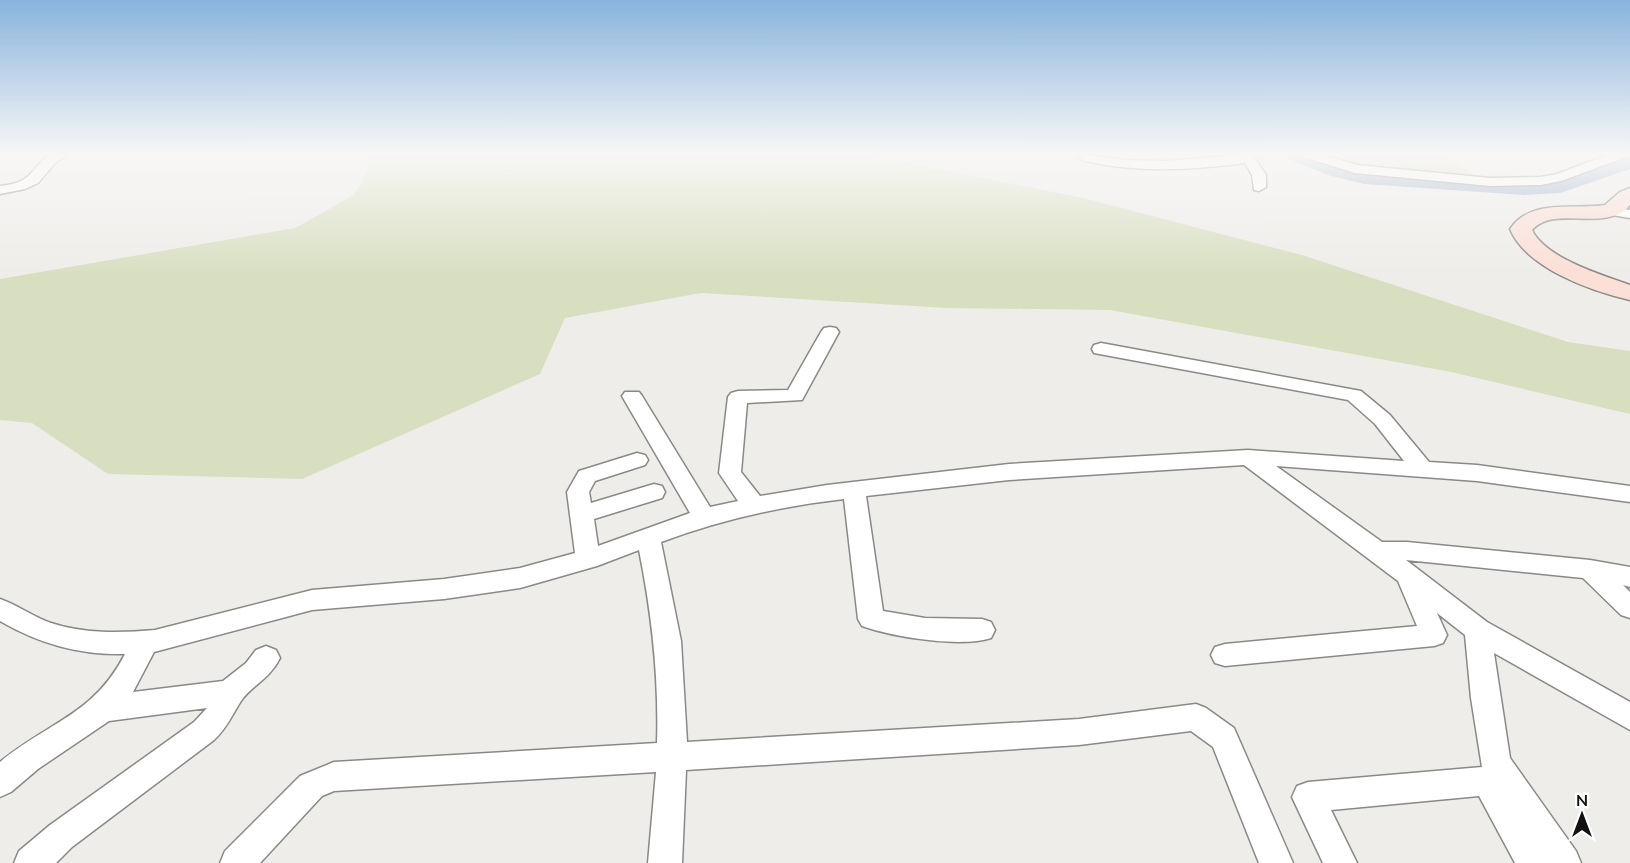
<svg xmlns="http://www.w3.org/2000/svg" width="1630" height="863" viewBox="0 0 1630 863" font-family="Mulish,sans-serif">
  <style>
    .green { fill: #d8dfc1 }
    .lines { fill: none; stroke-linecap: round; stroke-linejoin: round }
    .river { fill: #9cb1cc; fill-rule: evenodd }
    .street-casing { stroke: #8a8985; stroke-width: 3 }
    .secondary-casing { stroke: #8a8985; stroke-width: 3 }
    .street { fill: #fff; fill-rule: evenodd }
    .secondary { fill: #fcdfd6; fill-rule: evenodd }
  </style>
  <rect width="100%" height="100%" fill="#efedea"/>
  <path class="green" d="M361 154H865L1083 198 1302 255 1568 342 1630 351V414L1451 372 1110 310 946 308 701 293 565 318 540 374 302 479 108 474 32 423 0 420V279L295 228 354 195 369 169Z
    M1317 154H1445L1448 158 1480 178 1388 171 1384 167 1349 166Z"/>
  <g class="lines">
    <path class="river" d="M1285 154H1316L1364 170 1524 179 1557 178 1630 154V169L1560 193 1524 195 1364 184 1328 175 1288 159Z"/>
    <defs>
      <path id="street" d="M51 154H68L55 163 38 183 25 189 0 194V186C35 182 28 170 51 154Z
        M1080 154 1124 160 1166 161 1252 154 1266 175V187L1259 191 1254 190 1252 175 1245 163C1191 170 1138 173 1085 161L1078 157Z
        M1302 154H1321L1357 165 1490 178 1541 177 1557 174 1610 154H1628L1626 157 1561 181 1541 185 1490 186 1355 173 1304 157Z
        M1611 207 1630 210V218L1606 214 1604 211Z
        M830 327 836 328 839 332 802 400 747 403 741 472 760 496 827 485 1009 464 1248 450 1404 461 1375 424 1348 400 1094 353 1092 349 1094 345 1101 343 1361 391 1390 415 1429 462 1477 465 1630 486V502L1477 481 1276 466 1382 542H1407L1590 560 1630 567V587L1623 585 1630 592V618L1621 615 1583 578 1406 560 1487 622 1630 702V730L1494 653 1510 758 1576 851 1581 863H1515L1479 796 1331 810 1357 863H1323L1292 797 1297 786 1308 782 1482 767 1471 698 1465 635 1437 613 1447 635 1443 643 1434 646 1225 666 1215 663 1211 655 1215 647 1225 644 1417 626 1398 581 1244 465 1009 480 866 496 883 611 925 618 982 619 991 622 995 630 991 638C961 648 893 637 862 626L858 619 844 499C781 506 721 520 661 542L681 641 687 742 1079 719 1196 704 1206 708 1234 728 1293 863H1259L1213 747 1191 731 1079 745 686 770 682 863H648L656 772 334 791 322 796 260 863H220L225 851 300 776 334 762 657 743C659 677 652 615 639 550L597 566 520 588 444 599 312 610 154 652 133 692 223 681 246 663 256 650 266 646 276 650 280 658C269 680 252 685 241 701 232 715 227 728 214 740L72 847 56 863H14L19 851 50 825 194 722 207 708 109 721 38 769 11 792 0 797V762C48 722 94 715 125 654 79 655 40 644 0 621V599C18 605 33 617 51 623 84 634 121 633 155 630L312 590 444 579 520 568 575 553 567 492 579 471 637 453 645 455 648 460 645 465 595 481 589 492 591 503 654 484 662 486 665 492 662 498 594 519 598 546 690 513 622 396 625 392H639L642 396 710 507 738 501 719 473 728 397 731 393 738 391 788 390 821 332 824 328Z"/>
      <path id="secondary" d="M1630 188V205C1605 234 1555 204 1532 230 1545 258 1602 275 1630 285V300C1591 291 1526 268 1510 229 1531 198 1573 210 1605 205L1620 192Z"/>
    </defs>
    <use href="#street" class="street-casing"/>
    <use href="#secondary" class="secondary-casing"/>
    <use href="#street" class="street"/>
    <use href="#secondary" class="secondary"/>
  </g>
  <linearGradient id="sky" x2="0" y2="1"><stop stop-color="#89b3dd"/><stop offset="0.56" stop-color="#f8f7f6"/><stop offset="1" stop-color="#f8f7f6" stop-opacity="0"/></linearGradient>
  <rect width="1630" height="274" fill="url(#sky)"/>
  <g transform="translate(1582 815)" stroke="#ffffff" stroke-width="4.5" paint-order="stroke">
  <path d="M0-4.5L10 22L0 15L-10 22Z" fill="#131211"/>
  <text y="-9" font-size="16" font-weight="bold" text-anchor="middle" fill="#131211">N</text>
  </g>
</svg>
